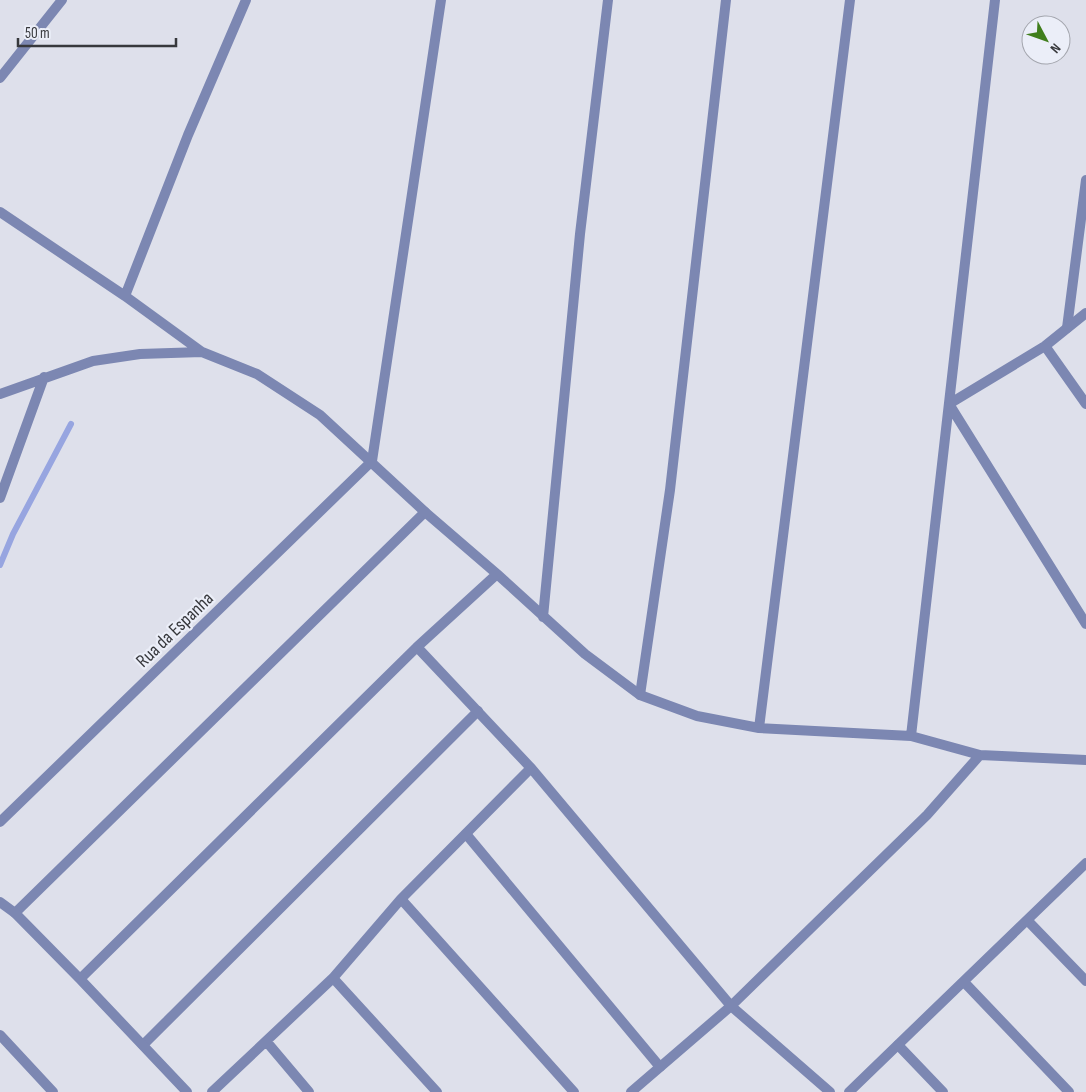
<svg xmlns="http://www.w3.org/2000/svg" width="1086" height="1092" viewBox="0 0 1086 1092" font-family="'Sofia Sans Condensed',sans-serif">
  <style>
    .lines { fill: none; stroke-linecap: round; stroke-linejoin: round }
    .stream { stroke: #97a5e0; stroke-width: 6 }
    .lane { stroke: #7c87b2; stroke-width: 10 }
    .street { stroke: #7c87b2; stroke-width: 10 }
    .labels { text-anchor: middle; stroke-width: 4.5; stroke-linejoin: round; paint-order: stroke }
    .street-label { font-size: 19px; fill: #37383c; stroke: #ebeef8 }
  </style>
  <rect width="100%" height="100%" fill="#dee0eb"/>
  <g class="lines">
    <path class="stream" d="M0 565 13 534 71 424"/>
    <path class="lane" d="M1067 328 1086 180
      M640 695 670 490 726 0
      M466 834 660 1067
      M15 913 425 512
      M1028 921 1086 981
      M0 1035 53 1092
      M143 1045 478 711
      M898 1045 943 1092"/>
    <path class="street" d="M0 78 62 0
      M0 212 125 296 202 352 257 374 320 415 425 512 497 574 585 654 640 695 697 716 759 728 911 736 980 755 1086 760
      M125 296 188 135 246 0
      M1086 313 1045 346 949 404 1086 624
      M1045 346 1086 404
      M0 394 93 361 140 354 202 352
      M0 498 44 377
      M543 617 580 234 608 0
      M417 647 531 768 731 1006 830 1092
      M759 728 850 0
      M911 736 995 0
      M0 822 372 461 441 0
      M401 899 574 1092
      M0 902 15 913 80 979 187 1092
      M333 978 437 1092
      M80 979 417 647 497 574
      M964 982 1069 1092
      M266 1041 309 1092
      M212 1092 333 978 401 899 531 768
      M631 1092 731 1006 927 815 980 755
      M849 1092 1086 863"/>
  </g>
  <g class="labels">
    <g class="street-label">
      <text transform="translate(174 629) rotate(-44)" y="7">Rua da Espanha</text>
    </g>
  </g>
  <g transform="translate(1046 40) rotate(131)"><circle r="24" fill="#ebeef8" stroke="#a3a5ad"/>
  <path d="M0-4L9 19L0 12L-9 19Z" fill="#407e1c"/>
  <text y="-8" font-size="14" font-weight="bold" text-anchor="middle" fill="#37383c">N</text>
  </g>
  <path d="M18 38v8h158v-8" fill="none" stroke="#37383c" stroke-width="2.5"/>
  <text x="25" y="38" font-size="15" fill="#37383c" stroke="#ebeef8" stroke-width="4" paint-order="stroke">50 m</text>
</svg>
